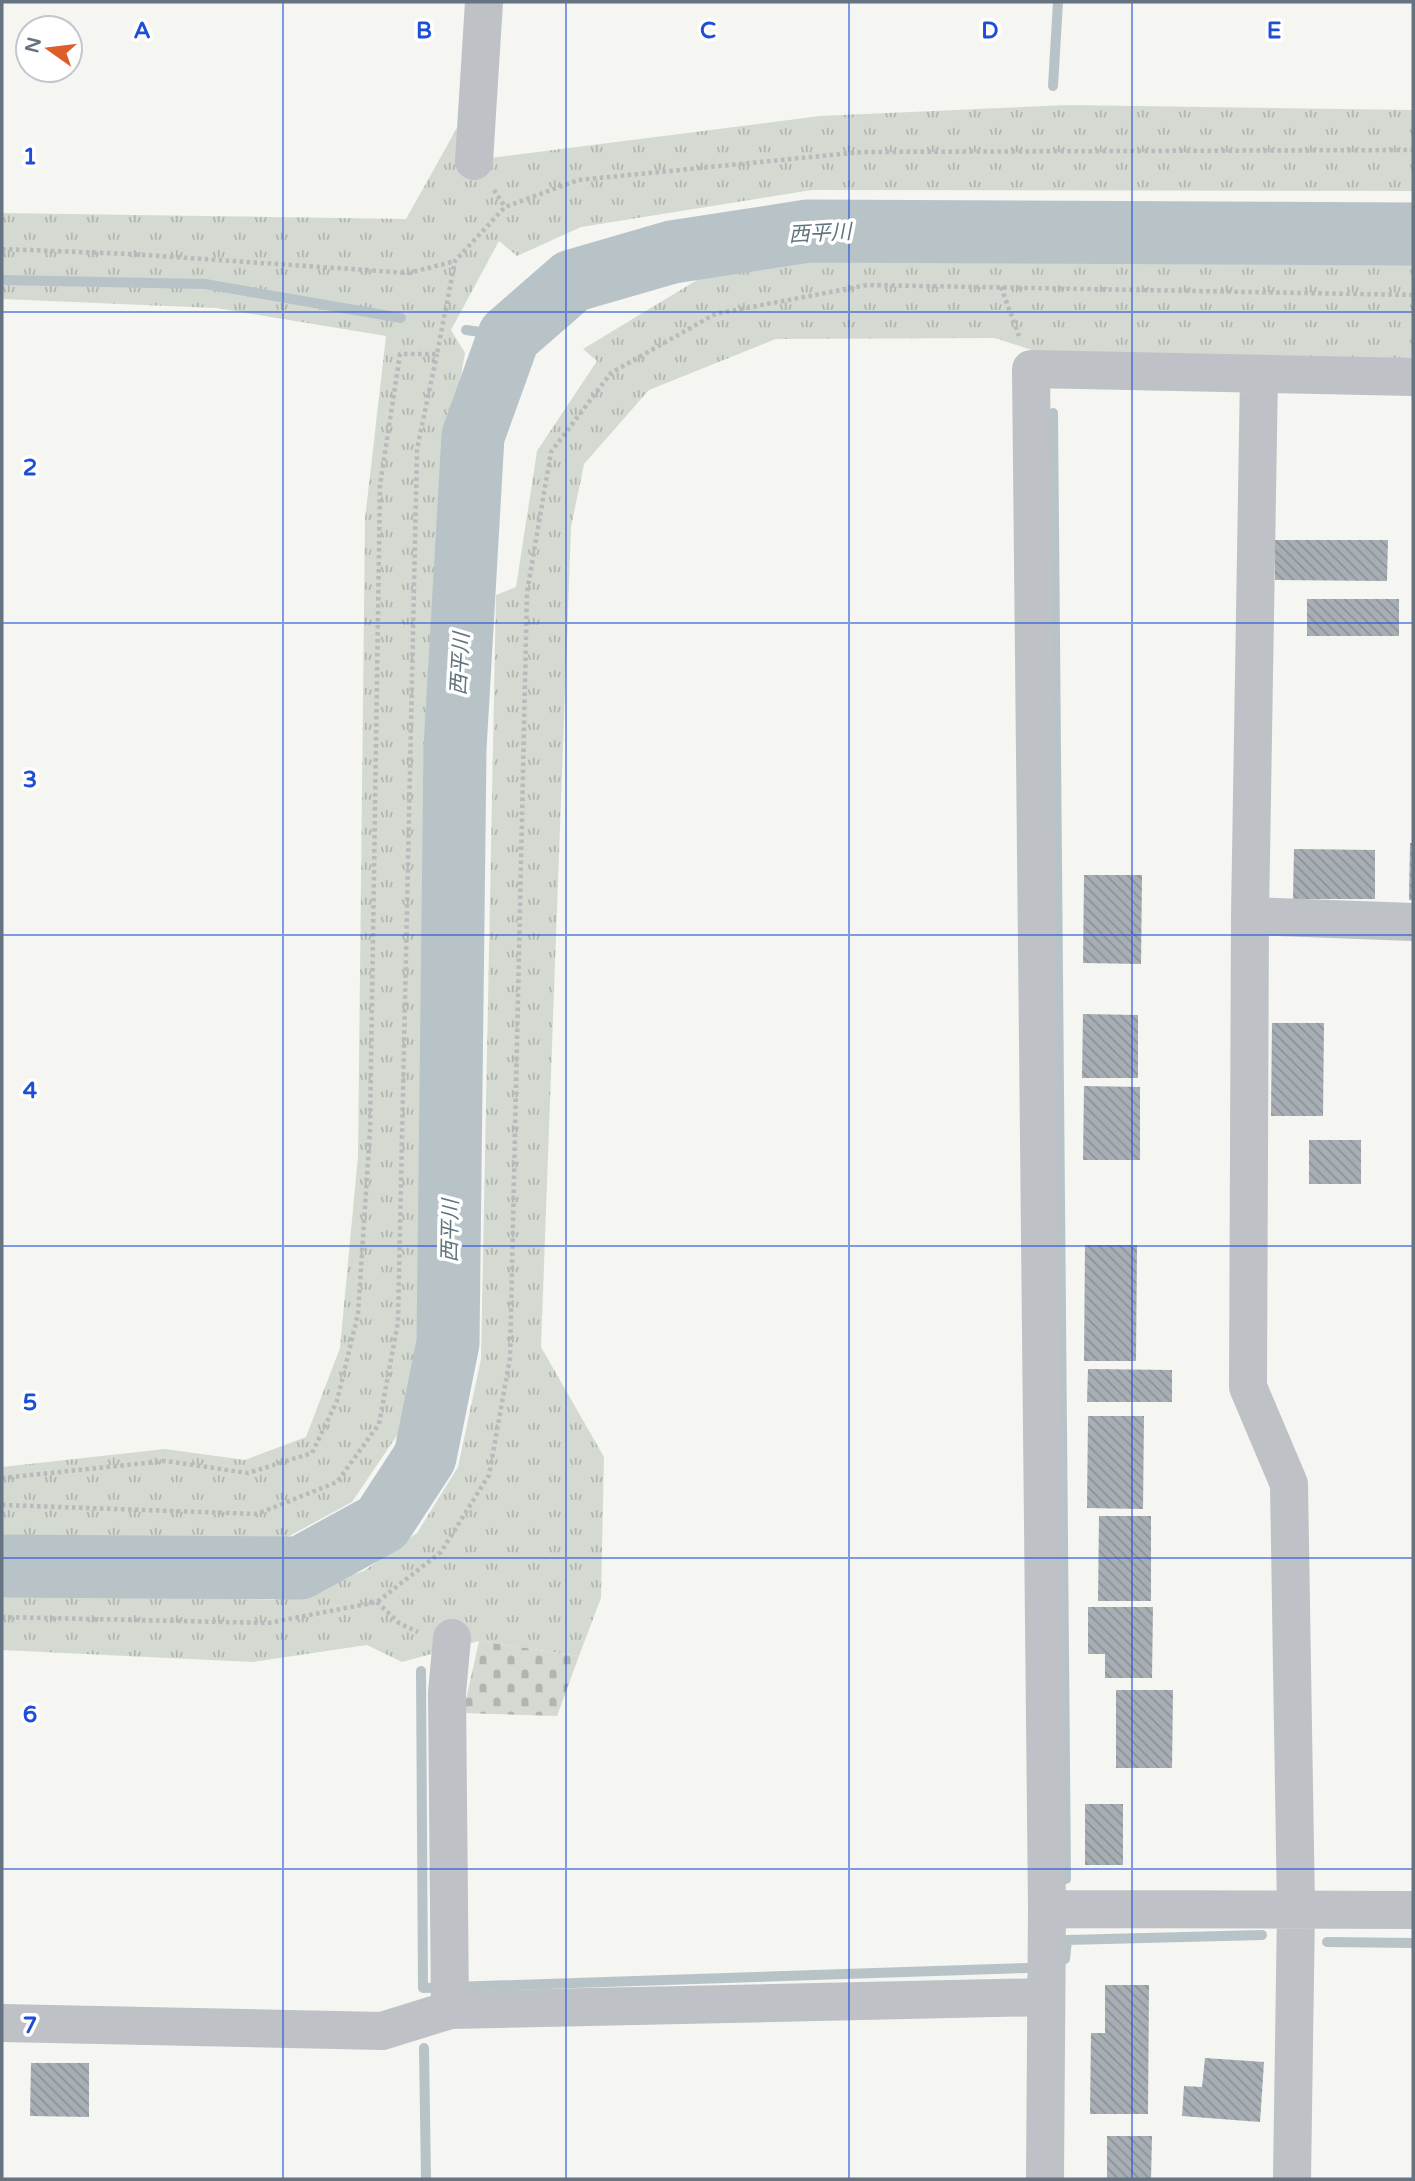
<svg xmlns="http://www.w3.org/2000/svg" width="1415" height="2181" viewBox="0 0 1415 2181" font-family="'Varela Round','Noto Sans JP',sans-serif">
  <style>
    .grass { fill: url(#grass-tufts) }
    .cemetery { fill: url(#cemetery-stones) }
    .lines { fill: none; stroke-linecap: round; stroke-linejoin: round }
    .stream { stroke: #b8c3c8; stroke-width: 10 }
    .river { stroke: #b8c3c8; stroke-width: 63 }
    .building { fill: url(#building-back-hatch) }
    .path { stroke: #b8babd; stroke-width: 4.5; stroke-dasharray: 3.5 3.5; stroke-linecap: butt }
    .street { stroke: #bec1c5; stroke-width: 38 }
    .grid { fill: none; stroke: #1d4ed8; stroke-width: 2; stroke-opacity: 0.55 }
    .labels { text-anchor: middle; stroke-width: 7; stroke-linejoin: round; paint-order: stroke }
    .water-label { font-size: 21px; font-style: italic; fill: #60757f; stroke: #fff }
    .grid-label { font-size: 23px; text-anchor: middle; font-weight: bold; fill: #1d4ed8; stroke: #fff; stroke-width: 7; stroke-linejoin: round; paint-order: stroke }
  </style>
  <defs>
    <pattern id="grass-tufts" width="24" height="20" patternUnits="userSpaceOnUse" patternTransform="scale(1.75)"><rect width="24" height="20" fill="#d4dad1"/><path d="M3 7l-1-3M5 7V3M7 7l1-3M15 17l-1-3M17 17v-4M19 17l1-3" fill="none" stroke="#b0b5af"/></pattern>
    <pattern id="cemetery-stones" width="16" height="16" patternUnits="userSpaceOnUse" patternTransform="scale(1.75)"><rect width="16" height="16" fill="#d4dad1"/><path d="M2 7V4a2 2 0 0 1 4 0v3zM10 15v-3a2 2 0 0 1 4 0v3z" fill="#b0b5af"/></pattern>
    <pattern id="building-back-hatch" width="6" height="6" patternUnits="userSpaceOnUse" patternTransform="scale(1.75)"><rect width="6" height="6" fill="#a7aeb4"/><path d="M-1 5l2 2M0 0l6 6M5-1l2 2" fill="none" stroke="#8c9298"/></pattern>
  </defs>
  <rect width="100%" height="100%" fill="#f5f5f1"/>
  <path class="grass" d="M1069 105 1413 110V191L812 190 581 227 517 256 499 241 451 330 465 353 443 477 423 1325 402 1428 352 1502 271 1546 2 1536V1467L165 1449 245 1460 306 1437 340 1348 358 1156 365 519 386 336 216 308 2 299V213L406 219 462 119 490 158 820 116Z
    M1138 257 1413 261V362L1047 355 995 338 776 339 649 390 584 464 571 527 541 1347 604 1457 601 1598 579 1656 479 1641 402 1662 367 1645 252 1662 2 1650V1594L274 1600 364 1571 417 1533 458 1467 481 1359 496 595 516 587 537 451 597 361 583 349 702 277 819 259Z"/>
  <path class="cemetery" d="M479 1641 579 1656 557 1716 463 1713Z"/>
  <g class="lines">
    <path class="stream" d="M1053 86 1058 2
      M2 280 205 284 401 318
      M466 330 509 336
      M1053 413 1066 1879
      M421 1671 423 1988 1027 1968
      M1327 1942 1413 1943
      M1065 1959 1067 1940 1262 1935
      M424 2048 426 2179"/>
    <path class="river" d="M2 1566 300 1568 382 1523 425 1457 448 1343 455 749 473 436 509 336 572 281 672 252 808 231 1413 234"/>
  </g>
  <path class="building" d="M1275 540H1388L1387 581 1275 580Z
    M1307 599H1399V636H1307Z
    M1410 843H1413V900H1409Z
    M1294 849 1375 850V899H1293Z
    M1084 875H1142L1141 964 1083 963Z
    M1083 1014 1138 1015V1078H1082Z
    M1272 1023H1324L1323 1116H1271Z
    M1084 1086 1140 1087V1160H1083Z
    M1309 1140H1361V1184H1309Z
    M1085 1245H1137L1136 1361H1084Z
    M1088 1369 1172 1370V1402H1087Z
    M1088 1416H1144L1143 1509 1087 1508Z
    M1099 1516H1151V1601H1098Z
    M1088 1607H1153L1152 1678H1105V1654H1088Z
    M1116 1690H1173L1172 1768H1116Z
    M1085 1804H1123V1865H1085Z
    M1105 1985H1149L1148 2114H1090L1091 2033H1105Z
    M1205 2058 1264 2062 1260 2122 1182 2116 1184 2086 1202 2087Z
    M31 2063H89V2117L30 2116Z
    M1107 2136H1152L1151 2179H1107Z"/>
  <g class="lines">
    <path class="path" d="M494 190 505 207
      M2 249 130 254 409 273 455 261
      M1001 287 1019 336
      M2 1478 165 1461 248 1473 312 1453 337 1401 358 1314 370 1131 380 485 400 354H437L455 261 505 207 578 180 862 152 1413 150
      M2 1505 257 1514 337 1482 379 1424 398 1322 417 449 437 354
      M377 1602 399 1623 418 1632
      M2 1617 268 1623 377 1602 441 1552 489 1475 510 1358 527 592 551 452 611 373 715 314 867 285 1413 295"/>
    <path class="street" d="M474 161 484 2
      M1259 374 1250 916 1248 1387 1289 1484 1296 1909 1292 2179
      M1250 916 1413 922
      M1047 1909 1413 1910
      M450 2010 447 1693 452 1638
      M2 2023 382 2031 450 2010 1046 1997
      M1045 2179 1047 1909 1031 369 1413 377"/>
  </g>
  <path class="grid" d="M283 2V2179M566 2V2179M849 2V2179M1132 2V2179M2 312H1413M2 623H1413M2 935H1413M2 1246H1413M2 1558H1413M2 1869H1413"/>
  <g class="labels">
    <g class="water-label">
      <text transform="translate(820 233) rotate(-3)" y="7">西平川</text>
      <text transform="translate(460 664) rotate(-87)" y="7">西平川</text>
      <text transform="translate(450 1231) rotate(-89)" y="7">西平川</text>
    </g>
  </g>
  <g class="grid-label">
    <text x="142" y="38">A</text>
    <text x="424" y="38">B</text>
    <text x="708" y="38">C</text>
    <text x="990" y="38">D</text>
    <text x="1274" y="38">E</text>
    <text x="30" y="164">1</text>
    <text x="30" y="475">2</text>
    <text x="30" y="787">3</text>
    <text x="30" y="1098">4</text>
    <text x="30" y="1410">5</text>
    <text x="30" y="1722">6</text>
    <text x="30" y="2033">7</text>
  </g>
  <rect width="1415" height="2181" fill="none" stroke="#657382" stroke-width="7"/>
  <g transform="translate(49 49) rotate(284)"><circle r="33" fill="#ffffff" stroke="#c1c7cd" stroke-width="2"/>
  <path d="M0-5L12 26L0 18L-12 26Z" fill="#dd5e29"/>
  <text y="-10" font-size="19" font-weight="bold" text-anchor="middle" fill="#657382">N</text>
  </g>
</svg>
